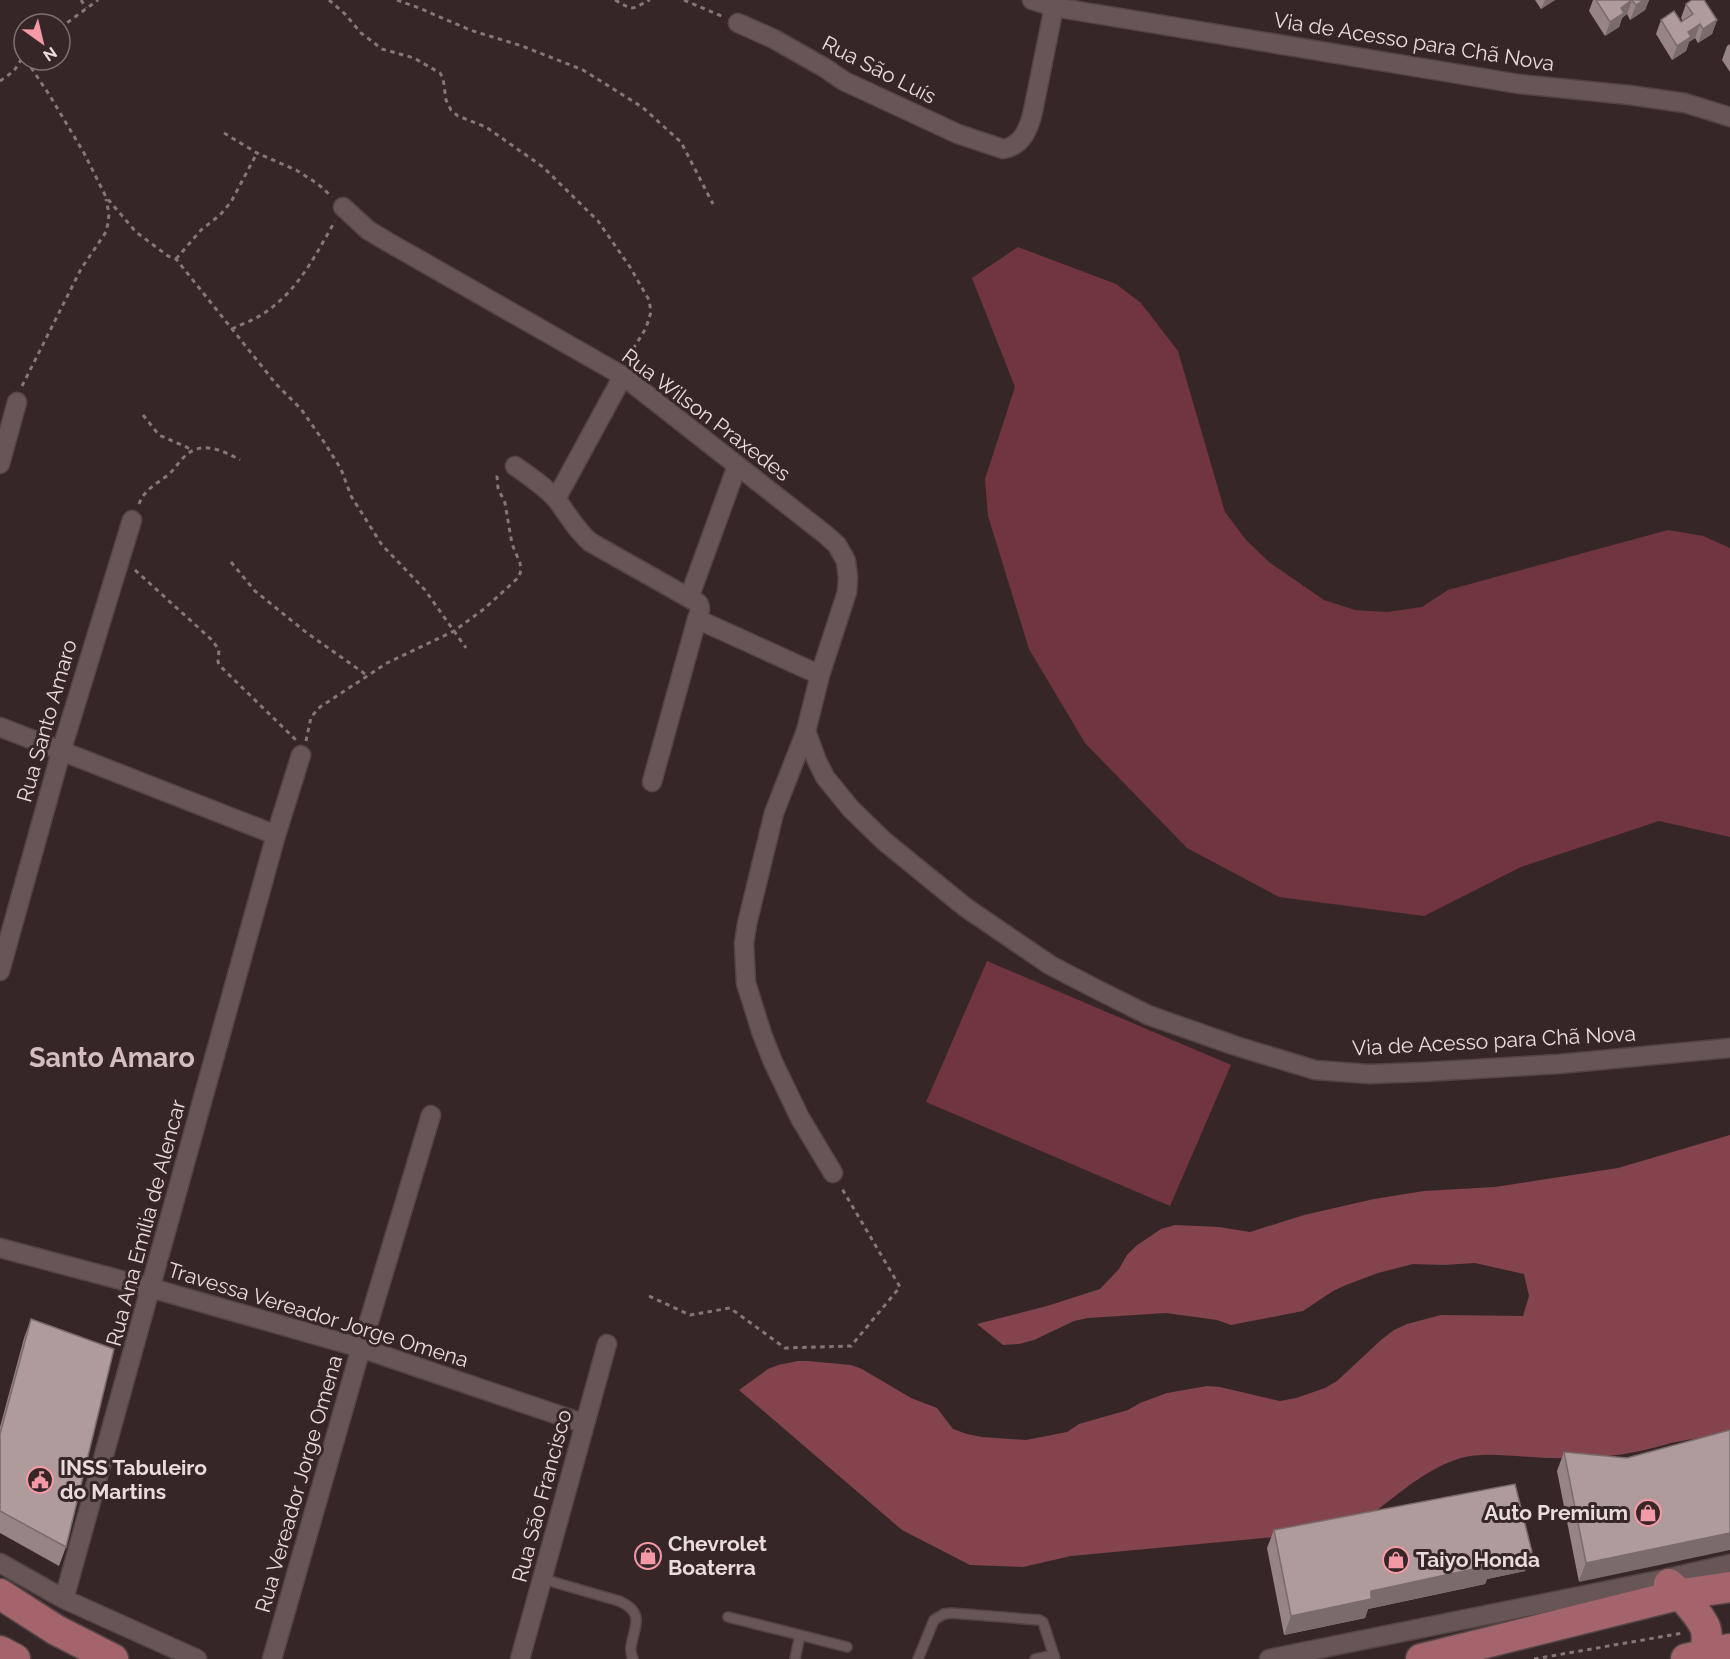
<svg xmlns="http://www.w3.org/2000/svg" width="1730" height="1659" viewBox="0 0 1730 1659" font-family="Raleway,sans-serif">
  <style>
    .green { fill: #70353f }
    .forest { fill: #83444d }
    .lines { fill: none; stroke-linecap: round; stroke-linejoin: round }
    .service-casing { stroke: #534446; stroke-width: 12 }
    .minor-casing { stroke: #534446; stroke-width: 21 }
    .trunk-casing { stroke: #534446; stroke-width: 33 }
    .path { stroke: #857778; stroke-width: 3; stroke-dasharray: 4.5 4.5; stroke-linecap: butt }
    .service { stroke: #685557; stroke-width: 9 }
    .minor { stroke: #685557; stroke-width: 18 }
    .trunk { stroke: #a4646c; stroke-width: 30 }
    .wall { fill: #968486 }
    .shaded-wall { fill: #7a6c6d }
    .building { fill: #af9a9c; stroke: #7a6c6d; stroke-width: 1.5 }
    .labels { text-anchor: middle; stroke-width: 6; stroke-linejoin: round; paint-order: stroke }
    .street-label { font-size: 21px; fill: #e8dcdd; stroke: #372628 }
    .poi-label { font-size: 21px; font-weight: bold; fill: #e8dcdd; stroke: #372628; text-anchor: start }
    .district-label { font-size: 27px; font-weight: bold; fill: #d3bdbf; stroke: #372628 }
  </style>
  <rect width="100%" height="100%" fill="#372628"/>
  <path class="green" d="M1018 247 1116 284 1141 303 1178 351 1225 512 1246 540 1269 562 1324 600 1355 610 1387 612 1422 607 1448 590 1668 530 1703 536 1730 548V837L1659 821 1521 867 1424 916 1279 897 1187 848 1085 743 1029 649 988 516 985 479 1015 387 972 278Z
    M987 961 1231 1065 1170 1206 926 1102Z"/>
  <path class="forest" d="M1730 1135V1432C1711 1436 1691 1439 1671 1443 1650 1449 1626 1455 1604 1456 1588 1456 1573 1458 1558 1458 1530 1459 1487 1450 1461 1458 1418 1471 1387 1506 1350 1530L1071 1556 1023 1567 970 1565 902 1530 739 1390 768 1369 778 1365 798 1361H808L851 1365 862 1369 911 1398 937 1408 953 1429 967 1434 982 1437 1026 1440 1067 1432 1079 1424 1128 1410 1140 1403 1167 1393 1207 1386 1220 1387 1280 1401 1296 1398 1325 1388 1337 1381 1381 1340 1394 1330 1407 1324 1441 1315 1523 1316 1529 1296 1524 1274 1475 1263 1444 1265 1413 1264 1378 1273 1346 1285 1333 1291 1303 1311 1231 1325 1217 1320 1166 1313 1088 1318 1074 1321 1034 1340 1019 1344 1003 1345 977 1324 1047 1306 1100 1289 1119 1269 1127 1255 1136 1246 1161 1229 1175 1225 1219 1227 1250 1232 1304 1215 1374 1199 1424 1191 1495 1187 1618 1168Z"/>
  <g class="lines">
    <defs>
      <path id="service" d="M543 1579 619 1601C654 1616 623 1638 633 1659
        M728 1617 800 1635 795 1659
        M800 1635 847 1647
        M918 1659 934 1620 944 1614 951 1613 1039 1620 1043 1622 1055 1659
        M1035 1659 1054 1655"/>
      <path id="minor" d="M1032 0 1054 7 1519 84 1629 95 1685 103 1730 117
        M738 23 774 39 825 68 844 81 958 134 1003 149C1022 146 1029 129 1033 111L1054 7
        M343 207 368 230 388 242 623 376 826 535 837 545 846 561 848 578 847 592 820 675 806 731 774 813 747 924 744 943 746 983 762 1034 773 1062 800 1118 833 1173
        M0 464 17 402
        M515 466C529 476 546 487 557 500 568 515 576 530 590 542L698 603C702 608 699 614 697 619L820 675
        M556 499 623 376
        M689 598 737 466
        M0 727 276 835
        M806 731 817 761 825 777 851 809 884 841 965 907 1050 965 1096 989 1148 1015 1236 1046 1315 1070 1369 1074 1423 1072 1559 1064 1730 1048
        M652 782 697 619
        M0 971 61 752 132 520
        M0 1248 151 1288 361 1348 585 1424
        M0 1563 64 1599 197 1659
        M64 1599 276 835 301 755
        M272 1659 361 1348 431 1115
        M520 1659 607 1344
        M1269 1659 1664 1579 1730 1564"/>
      <path id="trunk" d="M1669 1584C1680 1593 1699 1614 1705 1627 1708 1635 1707 1652 1702 1659
        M0 1594 56 1630 113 1659
        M0 1651 15 1659
        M1421 1659 1682 1594 1730 1587
        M1686 1659 1730 1649"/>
    </defs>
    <use href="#service" class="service-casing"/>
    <use href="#minor" class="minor-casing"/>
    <use href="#trunk" class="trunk-casing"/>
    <path class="path" d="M81 0 86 8
      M329 0 345 14 361 33 382 49 414 58 440 73 443 78 446 100 451 110 458 116 486 127 543 167 598 221 630 267 649 300 651 312 646 328 627 359
      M397 0 419 8 470 30 522 46 583 70 642 107 681 142 713 204
      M615 0C636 12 630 9 650 0
      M684 0 724 17
      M60 28 98 0
      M26 60 50 96 84 153 106 197 136 232 168 256 176 259 276 384 301 409 324 442 341 469 351 496 382 545 425 590 466 648
      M0 81 14 71 24 55
      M224 133 257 153 296 170 318 184 332 197
      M176 259 201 230 220 215 231 202 257 153
      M232 329C241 324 252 321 261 315 297 293 315 256 335 221
      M22 386 81 269 106 232 108 223 109 214 106 199
      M143 415 159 435 193 450
      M139 504C144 490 156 484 168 475 174 470 178 463 184 457 201 440 222 450 240 460
      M231 562 255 591 307 633 368 676
      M135 570 212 640 219 650 218 662 220 666 296 740
      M306 741 311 717 320 707 387 663 454 631 484 609 519 577 521 570 520 563 512 544 505 503 498 488 497 476 499 472
      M649 1296 690 1315 730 1308 785 1348 851 1346 900 1287 841 1187
      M1534 1659 1683 1633"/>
    <use href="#service" class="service"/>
    <use href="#minor" class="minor"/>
    <use href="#trunk" class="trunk"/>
  </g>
  <path class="wall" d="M1535 0H1555L1541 9Z
    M1593 0H1649L1645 10 1630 20 1627 14 1622 18 1619 27 1605 36 1589 11Z
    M1686 4 1717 20 1712 34 1698 43 1695 38 1689 42 1686 51 1672 60 1656 34 1661 20 1681 22 1683 21 1681 18Z
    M1730 44V72L1722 60 1727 46Z
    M31 1319 66 1547 59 1566 0 1533V1427L24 1338Z
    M1564 1452 1627 1458 1579 1582 1557 1471Z
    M1274 1530 1532 1552 1525 1571 1487 1579 1485 1584 1368 1609 1365 1618 1284 1635 1267 1548Z"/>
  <path class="shaded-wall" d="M1545 0H1555L1541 9Z
    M1632 0 1627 14 1622 18 1619 27 1605 36 1610 22 1621 8Z
    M1644 0H1649L1645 10 1630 20 1636 5Z
    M1717 20 1712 34 1698 43 1703 29Z
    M1700 24 1695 38 1689 42 1686 51 1672 60 1677 46 1688 32Z
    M1730 1533V1550L1579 1582 1586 1563Z
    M1532 1552 1525 1571 1487 1579 1485 1584 1368 1609 1365 1618 1284 1635 1291 1616 1371 1591 1491 1560Z"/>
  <path class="building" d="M1596 0H1644L1636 5 1632 0 1621 8 1624 13 1610 22Z
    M1692 0H1704L1717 20 1703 29 1700 24 1688 32 1691 37 1677 46 1661 20 1674 11 1681 22 1693 14 1686 4Z
    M31 1319 114 1349 66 1547 0 1511V1434Z
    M1730 1430V1533L1586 1563 1564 1452 1627 1458Z
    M1515 1484 1532 1552 1491 1560 1492 1565 1371 1591V1599L1291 1616 1274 1530Z"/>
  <defs>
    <symbol id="civic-ring" viewBox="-11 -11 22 22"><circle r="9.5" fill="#372628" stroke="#f49aa6" stroke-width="1.5"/><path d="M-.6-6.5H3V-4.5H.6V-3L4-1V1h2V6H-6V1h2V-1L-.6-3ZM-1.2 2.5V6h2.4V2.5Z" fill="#f49aa6"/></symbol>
    <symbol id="shop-ring" viewBox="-11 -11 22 22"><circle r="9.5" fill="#372628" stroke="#f49aa6" stroke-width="1.5"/><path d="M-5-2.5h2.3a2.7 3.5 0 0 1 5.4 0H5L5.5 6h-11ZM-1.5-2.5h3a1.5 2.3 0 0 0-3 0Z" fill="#f49aa6"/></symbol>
  </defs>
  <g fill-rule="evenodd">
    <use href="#civic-ring" x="25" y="1465" width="30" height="30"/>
    <use href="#shop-ring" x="1633" y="1498" width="30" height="30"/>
    <use href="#shop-ring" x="633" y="1541" width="30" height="30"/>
    <use href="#shop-ring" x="1381" y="1545" width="30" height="30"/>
  </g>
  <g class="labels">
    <g class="street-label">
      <text transform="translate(1414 42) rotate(9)" y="7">Via de Acesso para Chã Nova</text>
      <text transform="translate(879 70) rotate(27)" y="7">Rua São Luís</text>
      <text transform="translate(706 415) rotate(37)" y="7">Rua Wilson Praxedes</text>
      <text transform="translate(47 721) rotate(-74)" y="7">Rua Santo Amaro</text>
      <text transform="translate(1494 1041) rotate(-3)" y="7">Via de Acesso para Chã Nova</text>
      <text transform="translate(146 1223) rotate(-75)" y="7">Rua Ana Emília de Alencar</text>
      <text transform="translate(318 1315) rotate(17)" y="7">Travessa Vereador Jorge Omena</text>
      <text transform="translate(299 1484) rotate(-74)" y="7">Rua Vereador Jorge Omena</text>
      <text transform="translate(542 1496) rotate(-75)" y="7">Rua São Francisco</text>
    </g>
    <g class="poi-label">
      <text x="60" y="1475">INSS Tabuleiro<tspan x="60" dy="24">do Martins</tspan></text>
      <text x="1628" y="1520" text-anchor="end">Auto Premium</text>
      <text x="668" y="1551">Chevrolet<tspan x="668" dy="24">Boaterra</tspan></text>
      <text x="1416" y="1567">Taiyo Honda</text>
    </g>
    <g class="district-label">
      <text x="112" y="1067">Santo Amaro</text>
    </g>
  </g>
  <g transform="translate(42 42) rotate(146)"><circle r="28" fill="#372628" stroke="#7e6f70" stroke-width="1.5"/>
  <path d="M0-4.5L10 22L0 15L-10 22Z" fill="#f49aa6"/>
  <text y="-9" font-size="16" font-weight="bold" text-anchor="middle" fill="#e8dcdd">N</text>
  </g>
</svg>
